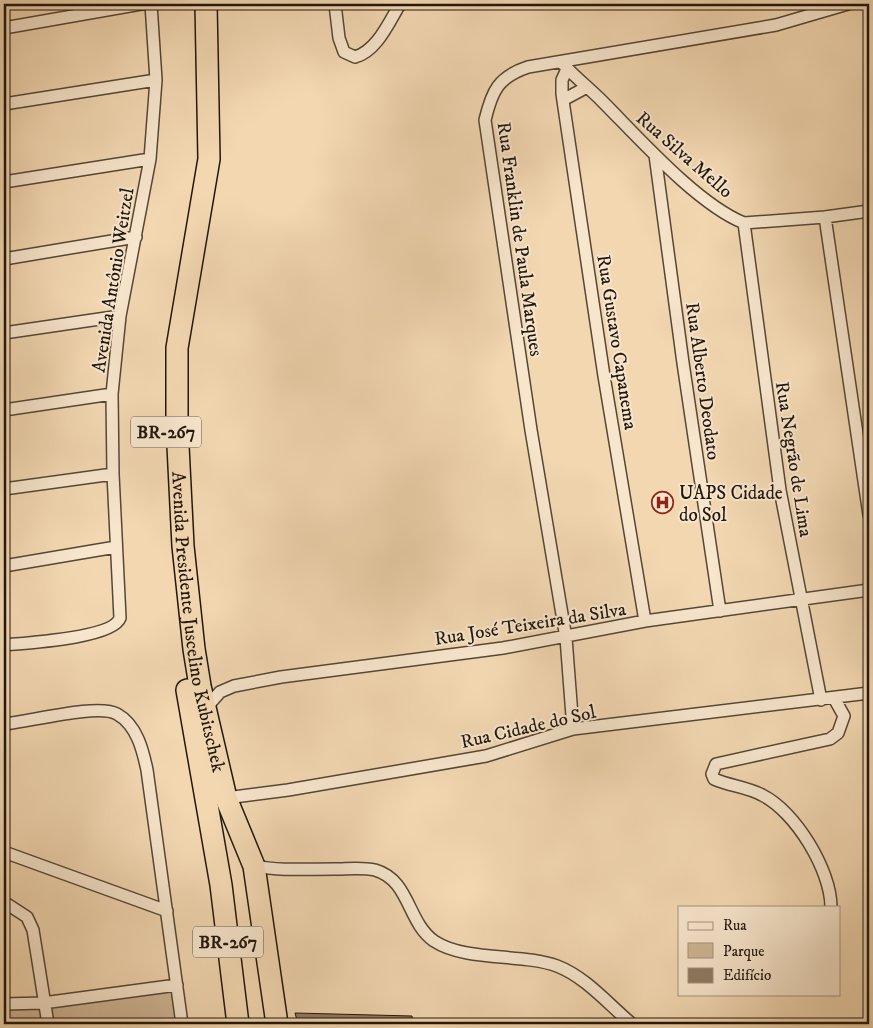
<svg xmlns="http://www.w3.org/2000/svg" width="873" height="1028" viewBox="0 0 873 1028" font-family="'IM FELL DW Pica',serif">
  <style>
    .green { fill: #ceb695; stroke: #786652 }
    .building { fill: #8e7b63; stroke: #21170e }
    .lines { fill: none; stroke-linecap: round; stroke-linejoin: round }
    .street-casing { stroke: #554737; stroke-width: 14 }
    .highway-casing { stroke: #21170e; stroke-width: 24 }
    .street { stroke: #f7e5cc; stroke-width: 11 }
    .highway { stroke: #f2d7b1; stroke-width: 21 }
    .labels { text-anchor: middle; stroke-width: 4; stroke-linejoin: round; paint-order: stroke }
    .shield { fill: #f7e5cc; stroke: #615547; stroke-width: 1 }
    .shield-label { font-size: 18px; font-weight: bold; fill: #21170e }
    .street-label { font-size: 19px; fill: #21170e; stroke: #f7e5cc }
    .poi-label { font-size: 19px; fill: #21170e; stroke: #f7e5cc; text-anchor: start }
  </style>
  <rect width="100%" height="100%" fill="#f2d7b1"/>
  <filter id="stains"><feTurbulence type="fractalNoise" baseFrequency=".004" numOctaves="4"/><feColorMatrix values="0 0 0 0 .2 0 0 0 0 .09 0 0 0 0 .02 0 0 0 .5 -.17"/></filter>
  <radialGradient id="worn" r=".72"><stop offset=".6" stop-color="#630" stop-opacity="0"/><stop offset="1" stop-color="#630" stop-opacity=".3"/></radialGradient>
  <path class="green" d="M178 989 184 1024H4V1007Z"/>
  <path class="building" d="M295 1013 412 1016 413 1024H298Z"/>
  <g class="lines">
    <defs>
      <path id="street" d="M335 4 339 38 344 52 355 57C377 51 389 22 400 4
        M4 28 141 4
        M563 64C575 77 589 88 602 101 639 138 697 204 744 223L825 217 869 211
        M567 69 562 80V94L604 376 645 621
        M563 100 587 87
        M4 104 156 80
        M655 155 683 363 720 611
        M4 182 150 159
        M825 217 869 515
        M744 223 780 490 821 700
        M4 259 136 237
        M4 333 120 316
        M4 410 112 394
        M4 489 113 474
        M4 566 116 547
        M4 645C26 643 113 638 120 618L113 474 112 394 120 316 150 159 156 80 151 4
        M205 709 220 692 234 686 281 677 503 648 645 621 869 590
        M4 724C29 722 98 703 117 714 137 725 143 751 147 770L182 1024
        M573 729 566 638 531 430 485 120C492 91 498 77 528 67L776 25 848 4
        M226 798 288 790 486 756 573 729 869 693
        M4 852 167 911
        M254 866C280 871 307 869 334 869 347 869 362 867 375 870 410 880 407 922 434 941 466 962 522 953 557 966 586 977 609 1005 632 1024
        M4 902 27 917 33 930 48 1024
        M831 907C831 870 795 811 762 795 747 787 730 786 714 779L712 774 716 764 830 739 838 733 844 716 834 698
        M4 1004 43 1003 177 985"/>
      <g id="highway">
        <path id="s1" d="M206 4 209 159 177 348V426L183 546 194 649 200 686 226 798 254 866 277 1024"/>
        <path d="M187 690 221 885 238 1024"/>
      </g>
    </defs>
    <use href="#street" class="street-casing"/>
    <use href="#highway" class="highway-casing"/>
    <use href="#street" class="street"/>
    <use href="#highway" class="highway"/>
  </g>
  <defs>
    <symbol id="hospital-ring" viewBox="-11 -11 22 22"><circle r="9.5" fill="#f7e5cc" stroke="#8f2418" stroke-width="1.5"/><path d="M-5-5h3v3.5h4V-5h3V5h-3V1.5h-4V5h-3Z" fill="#8f2418"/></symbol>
  </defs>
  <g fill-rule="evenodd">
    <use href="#hospital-ring" x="650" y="490" width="25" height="25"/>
  </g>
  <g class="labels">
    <g class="shield">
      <rect x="131" y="416.5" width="70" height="31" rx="4"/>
      <rect x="193" y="926.5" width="70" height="31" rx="4"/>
    </g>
    <g class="shield-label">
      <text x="166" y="438">BR-267</text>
      <text x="228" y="948">BR-267</text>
    </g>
    <g class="street-label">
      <text transform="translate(685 154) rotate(41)" y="7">Rua Silva Mello</text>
      <text transform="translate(521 239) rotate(82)" y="7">Rua Franklin de Paula Marques</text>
      <text transform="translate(112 280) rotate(-81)" y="7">Avenida Antônio Weitzel</text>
      <text transform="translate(618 342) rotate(81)" y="7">Rua Gustavo Capanema</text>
      <text transform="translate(704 381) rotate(82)" y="7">Rua Alberto Deodato</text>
      <text transform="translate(795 459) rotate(81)" y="7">Rua Negrão de Lima</text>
      <text dy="7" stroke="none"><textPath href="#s1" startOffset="622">Avenida Presidente Juscelino Kubitschek</textPath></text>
      <text transform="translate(530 623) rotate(-9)" y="7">Rua José Teixeira da Silva</text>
      <text transform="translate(528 726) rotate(-13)" y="7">Rua Cidade do Sol</text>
    </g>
    <g class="poi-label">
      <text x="679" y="499">UAPS Cidade<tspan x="679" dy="22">do Sol</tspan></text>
    </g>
  </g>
  <rect width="873" height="1028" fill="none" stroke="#f2d7b1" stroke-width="20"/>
  <rect x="5" y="5" width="863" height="1018" fill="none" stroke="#21170e" stroke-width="2.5"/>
  <rect x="10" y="10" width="853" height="1008" fill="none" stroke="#21170e"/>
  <rect x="678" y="906" width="162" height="90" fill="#f7e5cc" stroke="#a19380"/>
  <rect x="688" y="922" width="25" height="8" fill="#f7e5cc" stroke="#a19380"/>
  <text x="723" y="930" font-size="15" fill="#21170e">Rua</text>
  <rect x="688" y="943" width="25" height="15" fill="#ceb695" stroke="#a19380"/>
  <text x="723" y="956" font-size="15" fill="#21170e">Parque</text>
  <rect x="688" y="968" width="25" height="15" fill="#8e7b63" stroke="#a19380"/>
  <text x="723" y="980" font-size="15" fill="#21170e">Edifício</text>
  <rect width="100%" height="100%" filter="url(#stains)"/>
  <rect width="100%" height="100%" fill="url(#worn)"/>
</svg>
